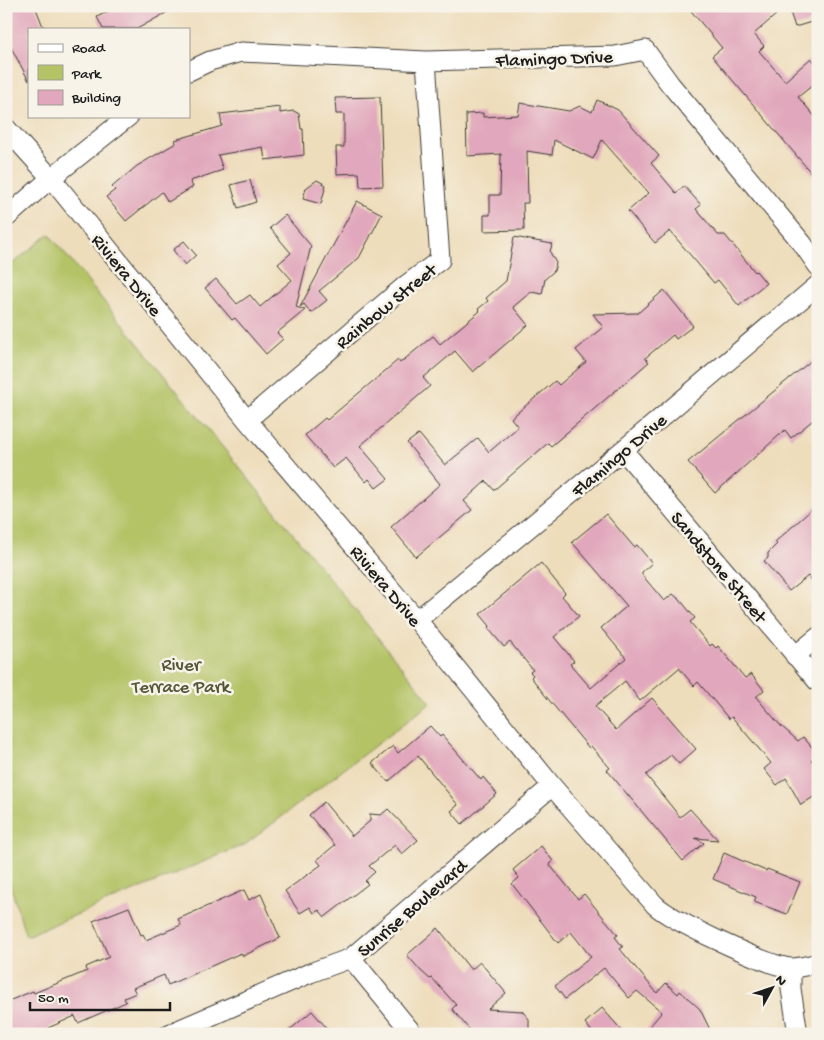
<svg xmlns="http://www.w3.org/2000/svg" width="824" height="1040" viewBox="0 0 824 1040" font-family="'Gochi Hand',sans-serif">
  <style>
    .green { fill: #b4c366; stroke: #687041 }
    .building { fill: #e1a7bc }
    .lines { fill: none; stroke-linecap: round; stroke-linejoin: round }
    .street-casing { stroke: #3c3934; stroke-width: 21 }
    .street { stroke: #fff; stroke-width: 19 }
    .labels { text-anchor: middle; stroke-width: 5; stroke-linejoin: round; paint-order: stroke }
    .street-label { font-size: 19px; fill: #1c1c1c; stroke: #f7f3e8 }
    .park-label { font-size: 19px; fill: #515636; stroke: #f7f3e8 }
  </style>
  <rect width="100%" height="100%" fill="#f7f3e8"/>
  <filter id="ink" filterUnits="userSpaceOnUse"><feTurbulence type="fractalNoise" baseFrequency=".02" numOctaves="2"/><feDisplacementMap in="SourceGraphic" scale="10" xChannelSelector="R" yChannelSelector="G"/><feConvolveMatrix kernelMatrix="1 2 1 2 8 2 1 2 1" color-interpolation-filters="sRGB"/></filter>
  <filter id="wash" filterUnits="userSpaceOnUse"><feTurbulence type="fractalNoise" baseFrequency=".0096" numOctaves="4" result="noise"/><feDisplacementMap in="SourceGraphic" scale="20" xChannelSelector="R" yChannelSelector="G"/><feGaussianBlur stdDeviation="1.12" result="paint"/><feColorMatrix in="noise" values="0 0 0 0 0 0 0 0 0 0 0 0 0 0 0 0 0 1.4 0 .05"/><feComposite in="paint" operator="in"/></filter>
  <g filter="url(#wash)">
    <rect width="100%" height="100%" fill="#edb"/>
    <path class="green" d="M49 234 431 703 246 844 26 936 6 872V269Z"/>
    <g id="blocks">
      <path class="building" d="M6 6H35L44 29H29V81L6 38Z
        M118 6H178L137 29H103L97 17Z
        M687 6H786L754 34 764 46 759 51 785 81 811 58 818 66V81L798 97 818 120V181L712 56 722 48Z
        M788 6H818V20L795 27Z
        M380 97 383 186 360 187 359 173 337 174 336 147H344V114H336L335 98Z
        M597 100 618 110 659 156 651 163 676 193 684 186 701 205 696 209 718 235H725L755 272 756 271 766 283 739 306 718 280 714 283 670 231 655 243 628 211 649 193 602 140 593 159 554 140 552 155 527 151 528 203H523L524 230 484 231V215H490V195H500L501 154 467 156 466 114 483 113V117L518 115 520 103 569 111 580 106 592 112Z
        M280 107V113L294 111 299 114 301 129H303L304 155 265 160 263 147 218 155 223 170 190 181 193 187 168 202 162 192 126 221 106 197 115 190 112 187 137 166 176 143 175 140 222 126 220 114Z
        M250 180 256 202 238 208 231 185Z
        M317 180 326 185 321 204 303 199 306 188Z
        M357 201 382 214 359 258 319 291 327 300 311 313 304 304 300 307Z
        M285 215 311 246 296 307 305 310 277 333 283 339 266 354 235 318 232 320 205 288 216 279 237 304 250 295 260 307 292 280 278 264 291 253 270 228Z
        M514 237 552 244 550 252 556 263 554 271 545 279 542 294 531 292 513 307 528 325 473 372 455 351 423 378 430 386 360 446 388 479 376 488 369 479 366 482 346 458 333 468 305 435 325 418 327 420 398 360 400 363 433 336 440 344 480 311 478 309 488 301 486 298 506 281Z
        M184 241 196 255 185 265 173 250Z
        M664 290 693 326 676 339 673 335 645 358 649 362 551 446 548 443 494 490 486 481 464 501 472 510 416 557 391 527 440 484 407 443 419 434 445 465 478 438 489 452 518 427 511 418 555 381 559 385 586 362 576 350 603 327 593 314 638 313Z
        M818 355V416L791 438 785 430 715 493 688 462Z
        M818 504V587L808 576 789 591 764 561 768 558V553L777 544 775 542Z
        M606 514 634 547 637 545 652 563 642 572V575L664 601 673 594 681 601 695 618 690 622 710 646 712 644 716 648 718 646 745 678 751 674 764 690 756 697 780 725 798 741 803 737 818 754 811 760 818 768V794L801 805 786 778 777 785 764 769 771 763 732 717 729 719 698 682 694 686 679 668 640 701 625 681 595 706 616 730 652 698 696 749 679 764 671 755 646 775 680 817 690 809 718 840 695 838 704 843 683 861 607 770 610 768 591 746 589 748 544 694 531 677 533 675 530 672 533 670 510 642 504 647 488 628 490 626 480 614 541 563 565 593 562 596 579 616 554 637 574 661 570 664 591 688 626 658 601 628 627 606 572 542Z
        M430 726 440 737 442 735 481 780 483 777 497 794 462 824 451 811 458 805 418 756 388 782 372 763 393 746 398 753Z
        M324 802 352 836 370 821V814L381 815 388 809 418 840 402 854 395 845 369 866 375 872 365 881 368 884 325 917 319 910 314 913 310 907 300 913 285 891 321 865 317 860 335 845 309 815Z
        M541 846 553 861 549 864 578 899 584 894 618 935 615 937 623 947 620 949 657 993 666 983 678 994 680 991 700 1009 712 1034H643L662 1012 637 991 629 998 604 968 565 999 555 986 591 957 571 932 558 943 512 884 519 878 513 870Z
        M724 853 766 871 767 869 800 882 787 914 754 902 756 897 713 879Z
        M244 890 249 900 261 894 280 938 243 956 241 953 168 985 164 975 133 988 136 993 124 998 126 1002 78 1023 75 1016 48 1028 51 1034H6V1002L33 991 34 993 87 971 86 967 109 957 93 921 129 907 141 935 143 934 146 940 181 925 178 919Z
        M438 928 471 970 480 962 506 993 488 1009 522 1011 529 1019V1034H473L452 1009 456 1005 432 978 430 979 421 971 407 955Z
        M602 1008 625 1034H594L585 1023Z
        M312 1011 332 1034H285Z"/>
    </g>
  </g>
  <g filter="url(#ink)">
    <use href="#blocks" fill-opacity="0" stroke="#3c3934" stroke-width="1"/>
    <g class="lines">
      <defs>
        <path id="street" d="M189 71 210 61 241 52 426 61 615 56 645 50 670 84 802 243 818 266
          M6 128 51 178 247 420 417 620 552 786 655 905C672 921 768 966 791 968 799 968 810 965 818 963
          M6 218 51 178 129 116
          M247 420 405 286 440 260 426 61
          M623 450 818 682
          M417 620 623 450 818 285
          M795 656 818 637
          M351 958 413 1034
          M791 968V989L798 1034
          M169 1034 310 973 351 958 552 786"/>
      </defs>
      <use href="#street" class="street-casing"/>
      <use href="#street" class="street"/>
    </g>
  </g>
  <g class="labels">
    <g class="street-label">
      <text transform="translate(554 57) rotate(-2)" y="7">Flamingo Drive</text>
      <text transform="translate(128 274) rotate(51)" y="7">Riviera Drive</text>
      <text transform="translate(385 305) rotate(-39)" y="7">Rainbow Street</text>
      <text transform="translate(618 454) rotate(-40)" y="7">Flamingo Drive</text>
      <text transform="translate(720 566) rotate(50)" y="7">Sandstone Street</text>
      <text transform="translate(387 585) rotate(50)" y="7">Riviera Drive</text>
      <text transform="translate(411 907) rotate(-41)" y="7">Sunrise Boulevard</text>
    </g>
    <g class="park-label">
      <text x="181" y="670">River<tspan x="181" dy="22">Terrace Park</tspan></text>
    </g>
  </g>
  <rect width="824" height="1040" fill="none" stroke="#f7f3e8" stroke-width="25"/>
  <rect x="28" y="28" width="162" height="90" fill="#f7f3e8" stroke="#9f9d96"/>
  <rect x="38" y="44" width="25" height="8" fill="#ffffff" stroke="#9f9d96"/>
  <text x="72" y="52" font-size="15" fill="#1c1c1c">Road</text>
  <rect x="38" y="65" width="25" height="15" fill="#b4c366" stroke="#9f9d96"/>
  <text x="72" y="78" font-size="15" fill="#1c1c1c">Park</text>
  <rect x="38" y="90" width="25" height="15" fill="#e1a7bc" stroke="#9f9d96"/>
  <text x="72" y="102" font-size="15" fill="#1c1c1c">Building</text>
  <g transform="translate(772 988) rotate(50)" stroke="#f7f3e8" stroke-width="4" paint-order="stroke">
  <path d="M0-4L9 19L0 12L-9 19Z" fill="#1c1c1c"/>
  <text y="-8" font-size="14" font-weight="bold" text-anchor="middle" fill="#1c1c1c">N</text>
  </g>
  <path d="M30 1002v8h140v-8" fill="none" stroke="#1c1c1c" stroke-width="2.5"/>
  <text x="38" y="1002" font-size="15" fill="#1c1c1c" stroke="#f7f3e8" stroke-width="4" paint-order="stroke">50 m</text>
</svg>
